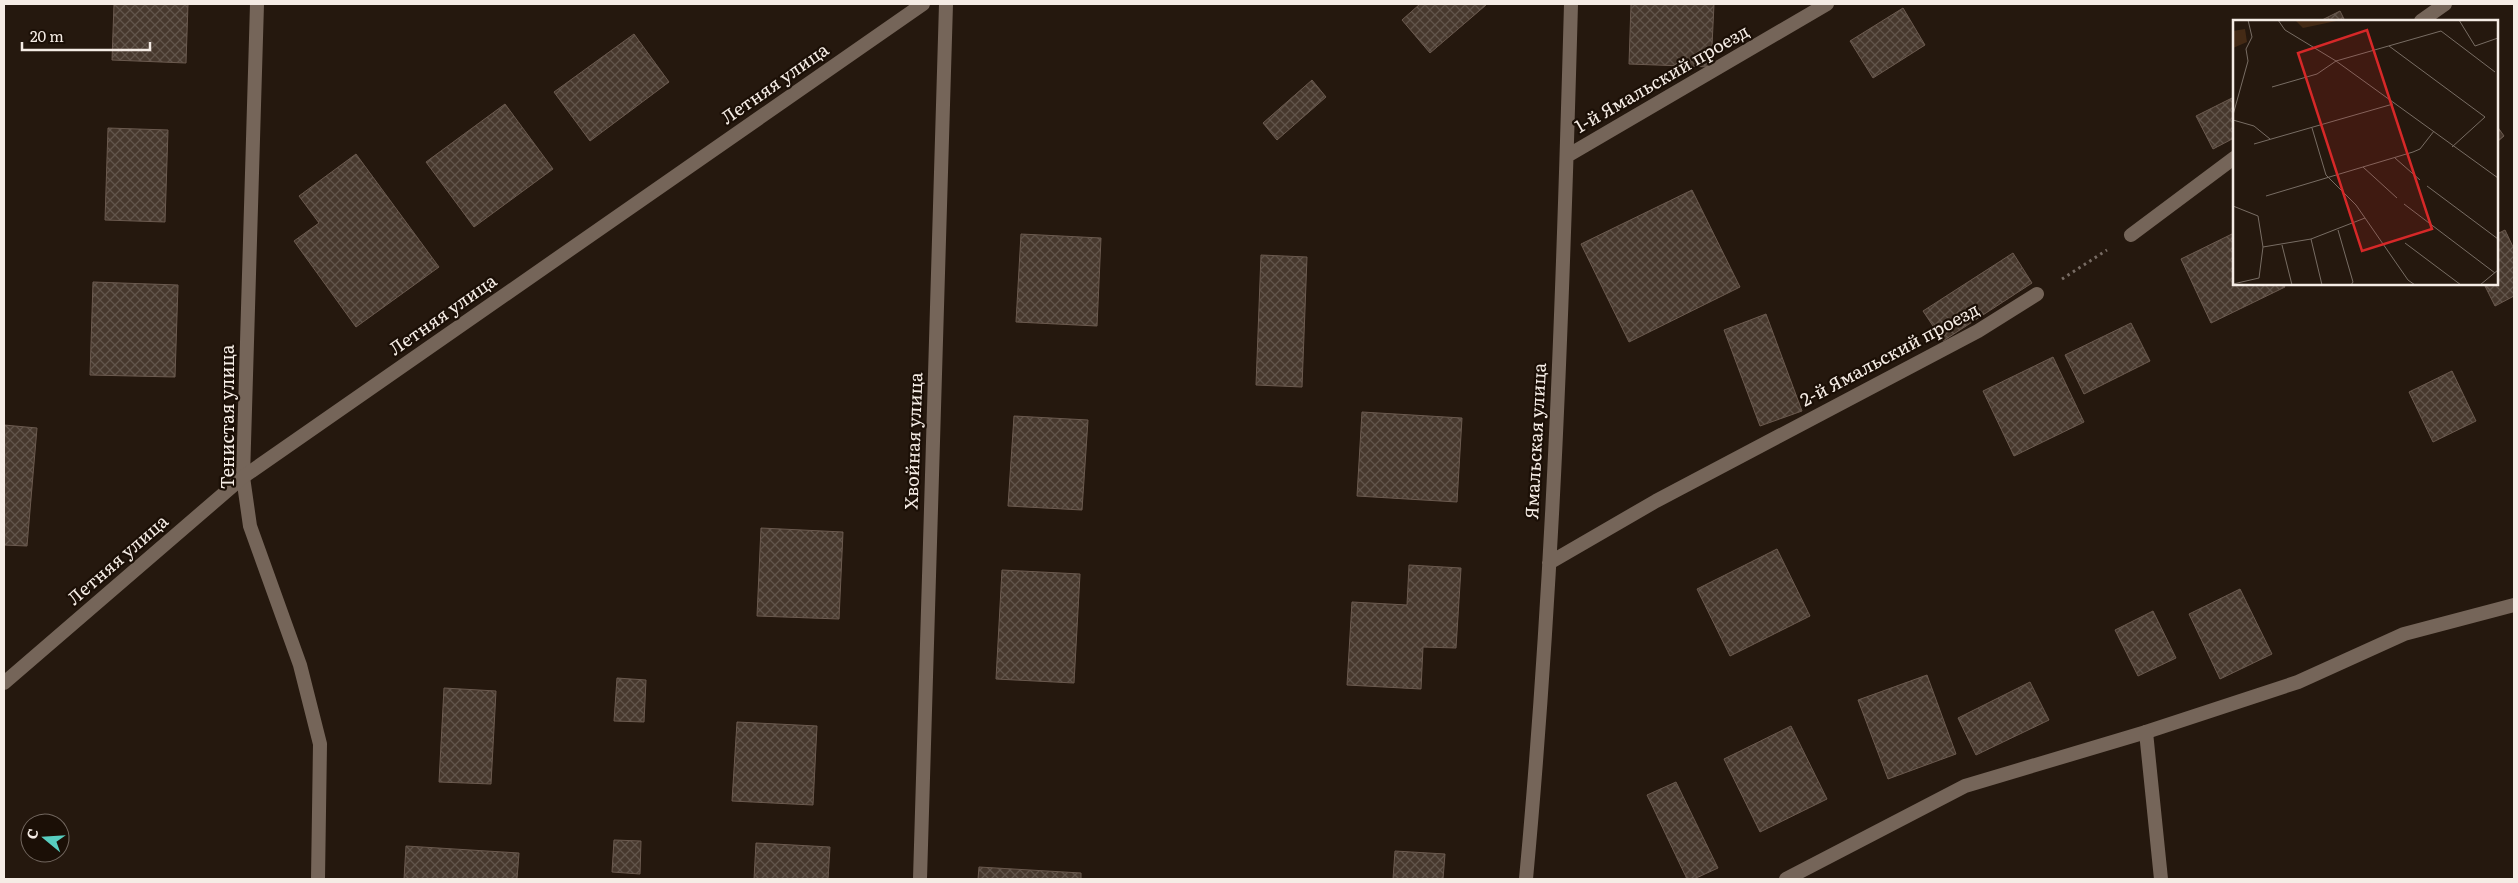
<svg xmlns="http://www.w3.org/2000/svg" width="2518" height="883" viewBox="0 0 2518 883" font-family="Literata,serif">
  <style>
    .building { fill: url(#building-cross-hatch); stroke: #6b5a4f }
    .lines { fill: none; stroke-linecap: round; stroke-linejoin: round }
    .path { stroke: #786c64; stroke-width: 3; stroke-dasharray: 2.5 4; stroke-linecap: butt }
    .service { stroke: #756559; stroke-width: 14 }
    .minor { stroke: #756559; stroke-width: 14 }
    .tertiary { stroke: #756559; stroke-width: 14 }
    .labels { text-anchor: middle; stroke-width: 4.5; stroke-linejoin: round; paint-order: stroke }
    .street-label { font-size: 18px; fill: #f5ece5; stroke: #1b0f06 }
    .inset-road { fill: none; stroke: #786d64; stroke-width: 1 }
    .view { fill: #d62828; fill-opacity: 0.15; stroke: #d62828; stroke-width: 2.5 }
    .inset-edge { fill: none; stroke: #f5ece5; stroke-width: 2.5 }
  </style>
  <defs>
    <pattern id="building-cross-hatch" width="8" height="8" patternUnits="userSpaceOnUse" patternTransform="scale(1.25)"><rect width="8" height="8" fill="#47382d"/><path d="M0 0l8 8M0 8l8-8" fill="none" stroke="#62554b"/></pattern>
  </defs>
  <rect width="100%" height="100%" fill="#25180e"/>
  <path class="building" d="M114 4H188L186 63 112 60Z
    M1420 4H1485L1486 5 1430 53 1402 20Z
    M1631 4H1714L1711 67 1629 64Z
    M1903 8 1925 45 1873 78 1850 41Z
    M2340 11 2345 21H2320Z
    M634 34 669 82 590 141 554 92Z
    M1312 80 1326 97 1277 140 1263 123Z
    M2234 97V138L2213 149 2196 116Z
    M505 104 553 169 474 227 426 162Z
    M2497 126 2504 136 2497 142Z
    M108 128 168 130 165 222 105 220Z
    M356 154 439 267 356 327 294 241 319 223 299 196Z
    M1692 190 1740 287 1629 342 1581 244Z
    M2505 230 2514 249V296L2495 306 2484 284H2497V234Z
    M2234 233V284H2283L2285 287 2211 323 2181 259Z
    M1021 234 1101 238 1097 326 1016 322Z
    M2013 253 2032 283 1943 341 1923 311Z
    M1261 255 1307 257 1302 387 1256 385Z
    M93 282 178 285 175 377 90 375Z
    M1766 314 1802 411 1760 426 1724 330Z
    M2131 323 2150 361 2084 394 2065 355Z
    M2053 357 2084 422 2014 456 1983 391Z
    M2452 371 2476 421 2433 442 2409 392Z
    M1362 412 1462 418 1457 502 1357 496Z
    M1014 416 1088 420 1082 510 1008 506Z
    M4 425 37 428 27 546 4 545Z
    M761 528 843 532 839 619 757 616Z
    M1777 549 1810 616 1730 656 1697 589Z
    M1409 565 1461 568 1456 648 1423 647 1421 689 1347 685 1352 602 1407 605Z
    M1002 570 1080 574 1074 683 996 679Z
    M2240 589 2272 654 2220 679 2189 614Z
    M2153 611 2176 658 2138 676 2115 630Z
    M1927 675 1956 754 1888 779 1858 700Z
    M617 678 646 680 644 722 614 721Z
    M2030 682 2049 720 1976 755 1958 718Z
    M444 688 496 691 491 784 439 782Z
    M737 722 817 726 813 805 732 801Z
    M1791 726 1827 799 1760 832 1724 759Z
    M1676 782 1718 868 1694 879H1687L1647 795Z
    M614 840 641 841 640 874 612 872Z
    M756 843 830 847 828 879H754Z
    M406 846 519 853 517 879H404Z
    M1395 851 1445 854 1443 879H1393Z
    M979 867 1081 873V879H978Z"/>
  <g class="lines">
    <path class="path" d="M2062 279 2107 250"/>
    <path class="service" d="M2146 732 2298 682 2404 634 2514 605"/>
    <path class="minor" d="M257 4 243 477 250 526 300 665 320 744 318 879
      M2421 21 2445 4
      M1567 156 1827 4
      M2131 235 2234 158
      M1549 563 1656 501 1978 331 2037 294
      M920 879 946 4
      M1526 879C1553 588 1563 296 1571 4
      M1786 879 1965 786 2146 732 2161 879"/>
    <path class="tertiary" d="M4 683 243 477 923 4"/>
  </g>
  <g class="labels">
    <g class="street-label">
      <text transform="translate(1662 79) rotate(-30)" y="6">1-й Ямальский проезд</text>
      <text transform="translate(775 84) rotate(-35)" y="6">Летняя улица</text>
      <text transform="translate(443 315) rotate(-35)" y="6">Летняя улица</text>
      <text transform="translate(1890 355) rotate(-28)" y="6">2-й Ямальский проезд</text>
      <text transform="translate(228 417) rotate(-90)" y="6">Тенистая улица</text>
      <text transform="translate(914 441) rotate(-88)" y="6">Хвойная улица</text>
      <text transform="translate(1536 441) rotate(-87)" y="6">Ямальская улица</text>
      <text transform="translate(118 560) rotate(-41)" y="6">Летняя улица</text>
    </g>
  </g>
  <g transform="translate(2233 20)">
    <rect width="265" height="265" fill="#25180e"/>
    <path d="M62 0H108L70 8ZM12 9 14 22 0 28V11Z" fill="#442a15"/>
    <path class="inset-road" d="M45 0 52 10 103 41 265 158M226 0 242 26 265 18M156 26 252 97 219 127M39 67 84 54 103 41 208 11 262 52M0 95 15 41 13 29 19 17 15 0M0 100 21 106 37 119M79 108 93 155 123 185 175 260 182 265M21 124 160 84M162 138 187 160M130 147 164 178M194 166 265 219M33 176 180 132 187 129 201 111M171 184 262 253M0 186 25 196 30 227 78 219 132 198M105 210 120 262 118 265M78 219 89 265M172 223 228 265M49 225 59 265M0 264 26 258 30 227M247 265 265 250"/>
    <path class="view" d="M134 10 199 209 129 231 65 33Z"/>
    <rect width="265" height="265" class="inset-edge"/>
  </g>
  <rect width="2518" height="883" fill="none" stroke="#f5ece5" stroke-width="10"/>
  <g transform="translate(45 838) rotate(288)"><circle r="24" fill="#1b0f06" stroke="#72675f"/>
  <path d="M0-4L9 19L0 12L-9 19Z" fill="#58cec0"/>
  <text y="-8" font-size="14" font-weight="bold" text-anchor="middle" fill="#f5ece5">С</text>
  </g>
  <path d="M22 42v8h128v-8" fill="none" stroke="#f5ece5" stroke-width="2.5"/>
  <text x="30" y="42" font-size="15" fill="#f5ece5" stroke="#1b0f06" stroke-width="4" paint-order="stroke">20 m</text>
</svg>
